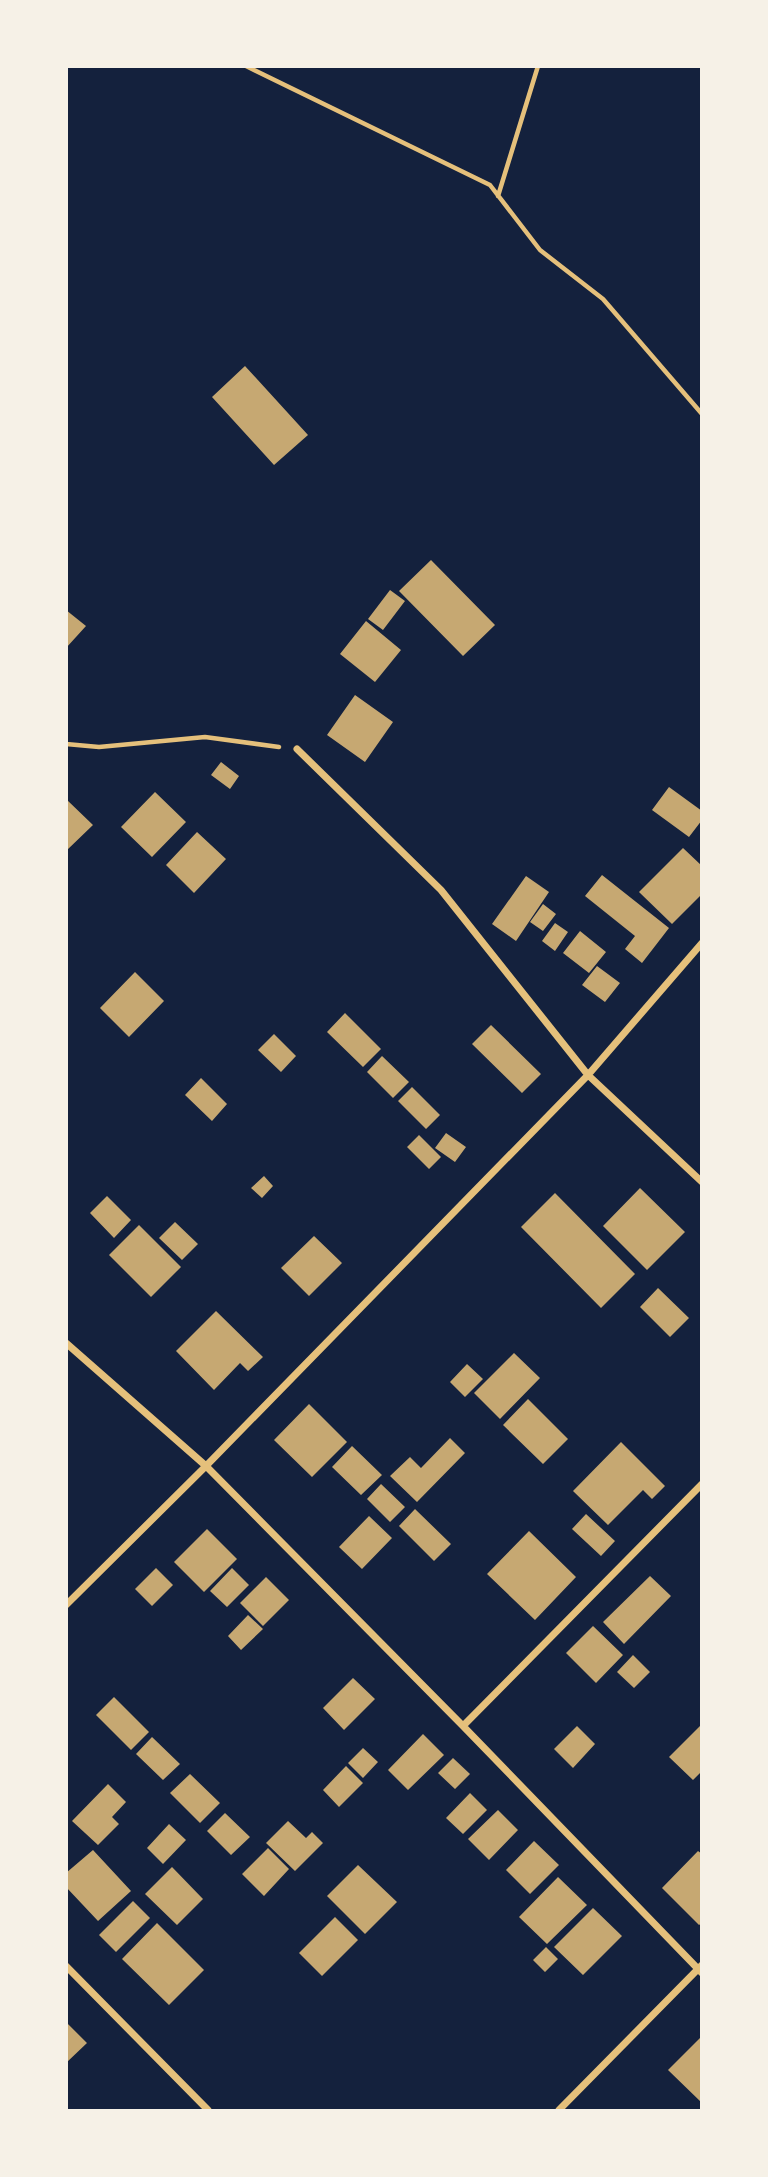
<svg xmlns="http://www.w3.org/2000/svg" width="768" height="2177" viewBox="0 0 768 2177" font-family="Rubik,sans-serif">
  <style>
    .building { fill: #c6a872 }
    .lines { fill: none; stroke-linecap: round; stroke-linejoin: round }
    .path { stroke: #e5c07b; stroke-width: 4.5 }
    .minor { stroke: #e5c07b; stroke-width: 7 }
  </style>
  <rect width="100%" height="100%" fill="#14213d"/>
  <path class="building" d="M245 366 308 435 274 465 212 397Z
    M431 560 495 625 463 656 399 591Z
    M390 590 405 601 383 630 368 619Z
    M66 610 86 626 66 648Z
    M366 621 401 650 375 682 340 654Z
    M355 695 393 722 365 762 327 735Z
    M221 762 239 776 230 789 211 775Z
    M669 787 702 811V820L689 837 652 810Z
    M155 792 186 822 152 857 121 827Z
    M66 799 93 825 66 851Z
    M197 832 226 859 194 893 166 865Z
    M683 848 702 866V894L672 924 639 892Z
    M602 875 669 928 642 963 625 949 635 936 585 896Z
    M526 876 549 892 516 941 492 924Z
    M543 904 556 914 543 931 530 922Z
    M555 923 568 932 555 951 542 941Z
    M580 931 606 952 589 973 563 953Z
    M597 966 620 983 605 1002 582 985Z
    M135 972 164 1001 129 1037 100 1008Z
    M345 1013 381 1049 363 1067 327 1032Z
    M491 1025 541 1074 522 1093 472 1044Z
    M274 1034 296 1056 281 1072 258 1050Z
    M382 1056 409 1082 393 1098 367 1072Z
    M201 1078 227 1104 212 1121 185 1095Z
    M412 1087 440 1115 426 1129 398 1101Z
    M446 1133 466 1147 455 1162 435 1148Z
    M419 1135 441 1157 429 1169 407 1147Z
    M264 1176 273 1186 262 1198 251 1188Z
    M640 1188 685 1232 647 1270 603 1226Z
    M555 1193 635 1274 601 1308 521 1227Z
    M107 1196 131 1220 114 1238 90 1213Z
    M175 1222 198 1244 182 1260 159 1238Z
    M139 1225 181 1267 151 1297 109 1255Z
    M314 1236 342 1263 309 1296 281 1268Z
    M658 1288 689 1318 670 1337 640 1307Z
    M216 1311 263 1357 248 1371 240 1363 214 1390 176 1351Z
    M514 1353 540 1378 500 1419 474 1393Z
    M467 1364 483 1379 465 1397 450 1382Z
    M528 1399 568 1439 543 1464 503 1425Z
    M309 1404 347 1442 312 1477 274 1440Z
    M450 1438 465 1453 417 1502 390 1476 410 1457 421 1468Z
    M621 1442 665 1486 652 1499 643 1490 608 1525 573 1491Z
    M352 1446 382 1475 361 1495 332 1467Z
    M381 1484 405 1507 390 1522 367 1499Z
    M415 1509 451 1544 434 1561 399 1526Z
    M586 1514 615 1541 601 1556 572 1529Z
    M369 1516 392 1538 362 1569 339 1547Z
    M207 1529 237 1559 204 1592 174 1562Z
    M529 1531 576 1577 535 1620 487 1574Z
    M156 1568 173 1585 152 1606 135 1589Z
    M232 1568 249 1585 227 1607 210 1591Z
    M650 1576 671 1596 624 1644 603 1622Z
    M266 1577 289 1600 263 1626 240 1603Z
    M248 1615 263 1629 241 1650 228 1636Z
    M593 1626 623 1655 596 1683 566 1653Z
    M633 1655 650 1672 634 1688 617 1672Z
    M353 1678 375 1699 344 1730 323 1708Z
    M114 1697 149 1732 131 1750 96 1715Z
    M702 1724V1771L693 1780 669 1757Z
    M577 1726 595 1744 573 1768 554 1749Z
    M423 1734 444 1755 408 1790 388 1770Z
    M152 1737 180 1764 163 1780 136 1754Z
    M363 1748 378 1762 363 1778 348 1763Z
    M453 1758 470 1774 455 1789 438 1773Z
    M346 1766 363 1783 339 1807 323 1790Z
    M190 1774 220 1803 200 1823 170 1793Z
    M108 1784 126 1802 112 1817 119 1824 98 1845 72 1821Z
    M470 1793 487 1810 463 1834 446 1818Z
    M498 1810 518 1830 489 1860 468 1839Z
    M225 1813 250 1837 231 1855 207 1831Z
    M288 1821 306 1838 312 1832 323 1843 295 1871 266 1843Z
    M169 1824 186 1840 163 1864 147 1848Z
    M534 1841 559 1865 530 1894 506 1870Z
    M268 1848 289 1869 264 1896 242 1874Z
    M93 1850 131 1891 98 1921 66 1887V1873Z
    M698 1851 702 1854V1923L699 1925 662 1888Z
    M358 1865 397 1902 365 1934 327 1896Z
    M172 1867 203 1899 177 1925 145 1894Z
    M558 1877 587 1905 547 1944 519 1917Z
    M133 1901 150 1918 116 1952 99 1935Z
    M593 1908 622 1936 583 1975 554 1947Z
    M335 1917 358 1940 322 1976 299 1953Z
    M157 1923 204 1970 169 2005 122 1959Z
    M546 1947 558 1959 545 1972 533 1960Z
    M66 2022 87 2043 66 2063Z
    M702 2036V2103L668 2070Z"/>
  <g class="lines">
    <path class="path" d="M246 66 490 185 540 250 603 299 702 414
      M498 196 538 66
      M66 744 99 747 205 737 279 747"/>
    <path class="minor" d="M297 749 441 890 588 1075 702 1182
      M66 1343 206 1466 463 1726 702 1973
      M66 1605 206 1466 588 1075 702 943
      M463 1726 702 1484
      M66 1966 208 2110
      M559 2110 702 1965"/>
  </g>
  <rect width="768" height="2177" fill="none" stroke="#f6f1e7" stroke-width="136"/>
</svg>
